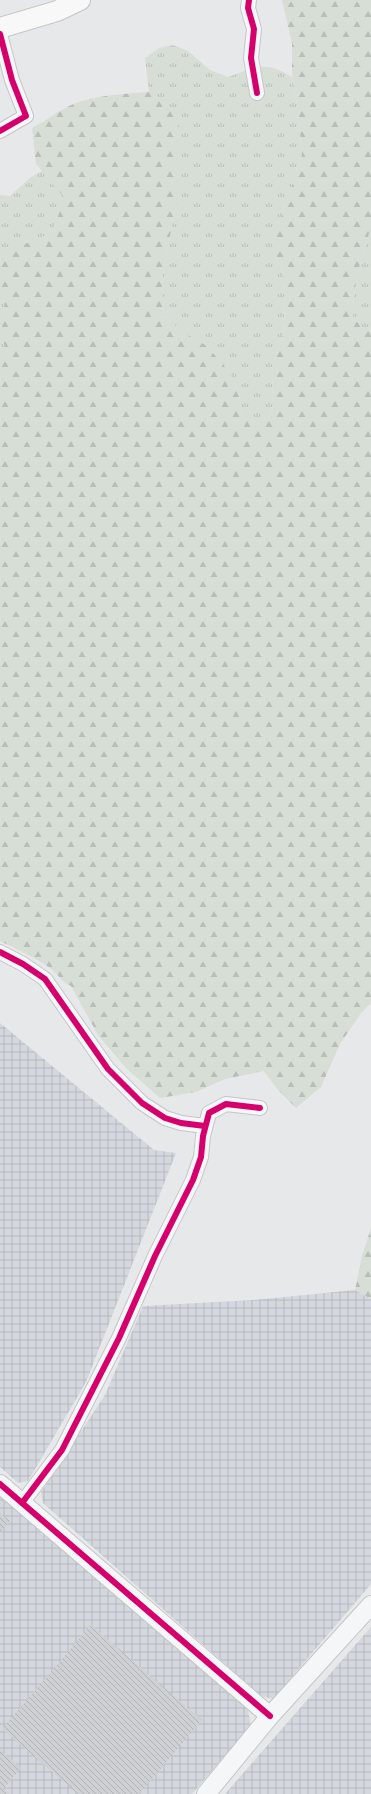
<svg xmlns="http://www.w3.org/2000/svg" width="371" height="1794" viewBox="0 0 371 1794" font-family="'Titillium Web',sans-serif">
  <style>
    .industrial { fill: url(#industrial-grid) }
    .grass { fill: url(#grass-tufts) }
    .forest { fill: url(#forest-firs) }
    .building { fill: url(#building-back-hatch) }
    .lines { fill: none; stroke-linecap: round; stroke-linejoin: round }
    .minor-casing { stroke: #c4c6c8; stroke-width: 16 }
    .tertiary-casing { stroke: #c4c6c8; stroke-width: 20 }
    .secondary-casing { stroke: #c4c6c8; stroke-width: 22 }
    .minor { stroke: #f5f6f7; stroke-width: 14 }
    .tertiary { stroke: #f5f6f7; stroke-width: 18 }
    .secondary { stroke: #f8f8f8; stroke-width: 20 }
    .cycleway-casing { stroke: #f4f6f9; stroke-width: 8 }
    .cycleway { stroke: #d6006c; stroke-width: 6 }
  </style>
  <defs>
    <pattern id="industrial-grid" width="8" height="8" patternUnits="userSpaceOnUse"><rect width="8" height="8" fill="#d4d7dd"/><path d="M0 4h8M4 0v8" fill="none" stroke="#b6b9bf"/></pattern>
    <pattern id="grass-tufts" width="24" height="20" patternUnits="userSpaceOnUse"><rect width="24" height="20" fill="#d6ded6"/><path d="M3 7l-1-3M5 7V3M7 7l1-3M15 17l-1-3M17 17v-4M19 17l1-3" fill="none" stroke="#b8bfb9"/></pattern>
    <pattern id="forest-firs" width="22" height="20" patternUnits="userSpaceOnUse"><rect width="22" height="20" fill="#d6ded6"/><path d="M5 1l3.5 6h-7zM16 11l3.5 6h-7z" fill="#b8bfb9"/></pattern>
    <pattern id="building-back-hatch" width="6" height="6" patternUnits="userSpaceOnUse"><rect width="6" height="6" fill="#ced0d3"/><path d="M-1 5l2 2M0 0l6 6M5-1l2 2" fill="none" stroke="#b1b3b6"/></pattern>
  </defs>
  <rect width="100%" height="100%" fill="#e6e8ea"/>
  <path class="industrial" d="M0 1023 154 1150 176 1153 86 1382 28 1481 18 1483 0 1467Z
    M355 1290 371 1299V1584L273 1699 261 1696 43 1503 41 1492 105 1395 143 1306 254 1300Z
    M0 1496 248 1710 251 1725 192 1794H0Z
    M371 1627V1794H225Z"/>
  <path class="grass" d="M173 45 188 51 210 70 228 77C255 67 265 60 292 77L298 109 302 155 271 248 282 268 285 304 283 337 272 367 273 406 268 419 257 422 243 417 236 383 207 346 181 331 164 315 162 279 176 204 172 109 149 92 145 58 159 48Z
    M49 167 73 194 57 235 0 259V195L10 196 31 177Z
    M371 227V329L365 330 353 318C352 287 362 257 371 227Z
    M0 273 19 289 16 354 0 364Z"/>
  <path class="forest" d="M282 0H371V227C362 257 352 287 353 318L365 330 371 329V1003L361 1013 340 1044 321 1087 296 1108 278 1090 264 1071 225 1079 196 1092 160 1098 126 1068 98 1035 71 986C61 982 58 974 50 968 34 957 17 949 0 941V357H3L5 349C0 327 1 313 9 292L0 286V252L25 244 51 233 60 211 68 202 36 164 32 128C45 122 56 112 69 106 92 95 123 94 149 92L172 109 179 120 176 204 162 279 164 315 181 331 207 346 225 367 236 383 243 417 257 422 268 419 273 406 272 367 283 337 285 304 282 268 271 248 302 155 298 109 292 77V44Z
    M371 1228V1299L355 1290 362 1256Z"/>
  <path class="building" d="M0 1513 10 1521 0 1533Z
    M91 1625 202 1720 139 1794H78L2 1729Z
    M0 1750 21 1768 3 1789 10 1794H0Z"/>
  <g class="lines">
    <defs>
      <path id="minor" d="M249 0 248 8 254 29 251 58 257 93
        M0 34 12 80 26 116 0 131
        M0 952 23 964 45 979 108 1069 142 1103 165 1118 181 1123 205 1126
        M22 1503 62 1450 119 1338 155 1256 193 1180 201 1157 203 1136 209 1113 226 1104 260 1108"/>
      <path id="tertiary" d="M0 1484 270 1716
        M206 1794 270 1716 371 1605"/>
      <path id="secondary" d="M0 28 57 11 80 0"/>
    </defs>
    <use href="#minor" class="minor-casing"/>
    <use href="#tertiary" class="tertiary-casing"/>
    <use href="#secondary" class="secondary-casing"/>
    <use href="#minor" class="minor"/>
    <use href="#tertiary" class="tertiary"/>
    <use href="#secondary" class="secondary"/>
    <defs>
      <path id="cycleway" d="M249 0 248 8 254 29 251 58 257 93
        M0 34 12 80 26 116 0 131
        M0 952 23 964 45 979 108 1069 142 1103 165 1118 181 1123 205 1126
        M0 1484 270 1716
        M22 1503 62 1450 119 1338 155 1256 193 1180 201 1157 203 1136 209 1113 226 1104 260 1108"/>
    </defs>
    <use href="#cycleway" class="cycleway-casing"/>
    <use href="#cycleway" class="cycleway"/>
  </g>
</svg>
